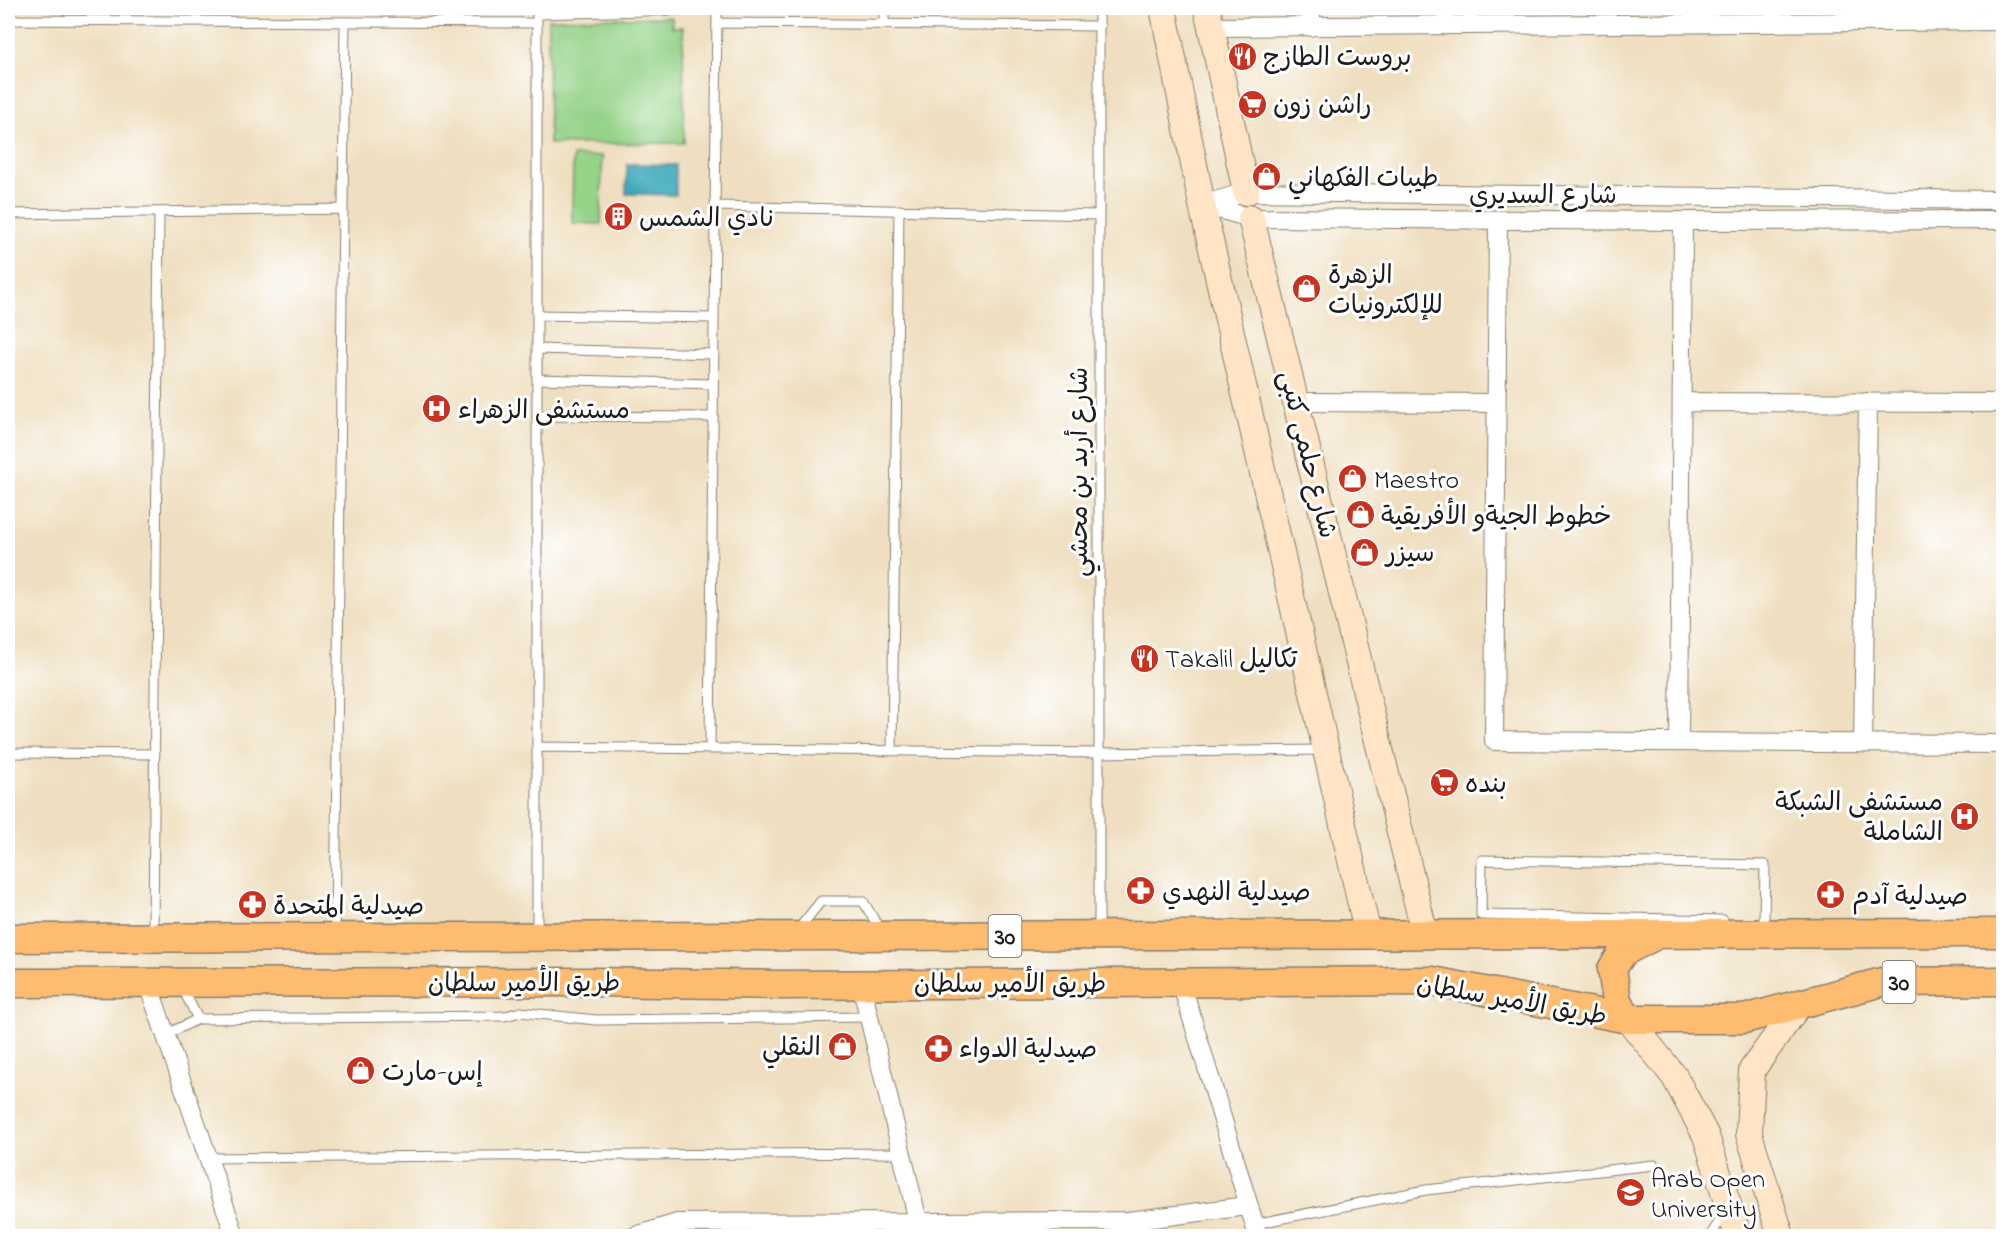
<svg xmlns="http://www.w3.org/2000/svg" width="2011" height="1244" viewBox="0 0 2011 1244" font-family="'Indie Flower','Playpen Sans Arabic',sans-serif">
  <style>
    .green { fill: #95d389; stroke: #587852; stroke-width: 1.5 }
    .water { fill: #3ca9bb; stroke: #2c626c; stroke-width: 1.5 }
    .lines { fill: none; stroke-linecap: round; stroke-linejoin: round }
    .lane-casing { stroke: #867e6e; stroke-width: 11 }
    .street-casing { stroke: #867e6e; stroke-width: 20 }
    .secondary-casing { stroke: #867e6e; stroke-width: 28 }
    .primary-casing { stroke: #867e6e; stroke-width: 31 }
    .lane { stroke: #fff; stroke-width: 9 }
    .street { stroke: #fff; stroke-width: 18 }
    .secondary { stroke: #ffe4c6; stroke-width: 26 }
    .primary { stroke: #febc70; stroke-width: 28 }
    .labels { text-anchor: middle; stroke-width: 6; stroke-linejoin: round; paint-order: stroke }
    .shield { fill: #fff; stroke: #606060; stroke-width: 1.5 }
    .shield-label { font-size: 24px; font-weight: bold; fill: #1c1c1c }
    .poi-label { font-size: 26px; fill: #1c1c1c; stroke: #fff; text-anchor: start }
    .street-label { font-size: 26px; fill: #1c1c1c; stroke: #fff }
  </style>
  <rect width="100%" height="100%" fill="#fff"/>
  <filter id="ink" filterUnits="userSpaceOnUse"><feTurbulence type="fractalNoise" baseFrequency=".0167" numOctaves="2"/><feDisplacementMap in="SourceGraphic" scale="12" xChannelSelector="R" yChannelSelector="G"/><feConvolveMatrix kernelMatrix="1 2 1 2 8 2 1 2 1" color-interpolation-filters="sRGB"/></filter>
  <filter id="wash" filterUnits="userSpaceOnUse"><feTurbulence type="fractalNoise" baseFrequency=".008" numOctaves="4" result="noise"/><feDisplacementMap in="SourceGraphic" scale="24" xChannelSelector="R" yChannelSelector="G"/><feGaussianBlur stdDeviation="1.35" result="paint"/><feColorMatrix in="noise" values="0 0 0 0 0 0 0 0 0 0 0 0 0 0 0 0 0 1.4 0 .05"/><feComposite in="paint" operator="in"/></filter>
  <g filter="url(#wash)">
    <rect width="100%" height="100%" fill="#efdfc0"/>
    <path class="green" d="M672 17V27H683L684 143 549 144 548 19Z
      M573 156H602L601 224 572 223Z"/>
    <path class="water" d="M627 164 676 165V195L626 194Z"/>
  </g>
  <g filter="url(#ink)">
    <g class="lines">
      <defs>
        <path id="lane" d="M537 14 717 9
          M8 20 537 23V8
          M537 23V933
          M717 23 1100 26
          M884 24V8
          M715 206 1099 215
          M8 214 343 209
          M537 315 714 318
          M537 349 714 354
          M537 379 713 384
          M537 416 713 417
          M537 747 1099 753 1323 750
          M710 749 717 8
          M892 751 899 210
          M8 753 155 754
          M1723 920 1481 915 1482 860 1765 865 1764 921
          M797 931 821 901H863L881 931
          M153 933 159 213
          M1099 933V8
          M335 935 345 22
          M179 989 185 993 198 1019 505 1016 520 1012 596 1020 870 1017
          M165 1035 198 1019
          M207 1158 902 1153
          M1254 1224 1426 1190 1654 1165
          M1710 1236 1726 1212"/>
        <path id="street" d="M1211 27 2004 21
          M1311 27V8
          M1202 205 1246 192 2004 200
          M1204 205 1251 218 1683 221 2004 220
          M1498 220 1494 741 2004 744
          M1296 402 1496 403
          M1682 402 2004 403
          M1679 742 1683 221
          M1863 743 1868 402
          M147 981 235 1236
          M1181 982 1258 1236
          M861 984 918 1221
          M635 1236 677 1223 1128 1221 1248 1206"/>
        <path id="secondary" d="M1163 8 1202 205 1368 935
          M1207 8 1246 192
          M1251 218 1425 935
          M1628 1019 1674 1076 1706 1136 1738 1236
          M1781 1236 1749 1134 1752 1070 1798 1006"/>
        <path id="primary" d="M8 938 2004 933
          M8 983 594 982 782 985 1433 981 1628 1019H1744L1882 982 2004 981
          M1628 1019 1617 1001 1612 969 1623 952 1654 936"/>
      </defs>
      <use href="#lane" class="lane-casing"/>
      <use href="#street" class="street-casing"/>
      <use href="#secondary" class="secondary-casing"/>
      <use href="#primary" class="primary-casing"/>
      <use href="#lane" class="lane"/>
      <use href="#street" class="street"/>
      <use href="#secondary" class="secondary"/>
      <use href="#primary" class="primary"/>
    </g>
  </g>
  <defs>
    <symbol id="restaurant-disc" viewBox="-11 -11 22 22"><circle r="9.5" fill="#c8321e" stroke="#fff"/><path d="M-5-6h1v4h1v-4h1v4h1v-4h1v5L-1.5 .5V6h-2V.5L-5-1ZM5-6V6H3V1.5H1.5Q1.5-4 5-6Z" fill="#fff"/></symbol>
    <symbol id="supermarket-disc" viewBox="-11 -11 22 22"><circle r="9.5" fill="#c8321e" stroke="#fff"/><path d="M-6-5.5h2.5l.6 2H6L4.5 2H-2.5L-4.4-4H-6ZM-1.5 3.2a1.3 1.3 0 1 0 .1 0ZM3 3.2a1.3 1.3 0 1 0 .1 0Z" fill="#fff"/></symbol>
    <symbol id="shop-disc" viewBox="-11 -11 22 22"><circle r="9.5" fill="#c8321e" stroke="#fff"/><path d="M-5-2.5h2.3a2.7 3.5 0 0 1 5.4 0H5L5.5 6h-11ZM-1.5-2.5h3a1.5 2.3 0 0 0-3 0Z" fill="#fff"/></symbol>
    <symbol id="building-disc" viewBox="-11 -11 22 22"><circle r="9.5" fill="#c8321e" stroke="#fff"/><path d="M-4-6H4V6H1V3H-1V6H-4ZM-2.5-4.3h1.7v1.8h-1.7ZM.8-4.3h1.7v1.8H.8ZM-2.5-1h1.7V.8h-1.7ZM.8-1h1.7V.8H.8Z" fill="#fff"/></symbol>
    <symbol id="hospital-disc" viewBox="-11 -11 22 22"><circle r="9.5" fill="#c8321e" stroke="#fff"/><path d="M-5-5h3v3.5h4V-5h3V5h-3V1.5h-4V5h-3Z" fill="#fff"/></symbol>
    <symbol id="pharmacy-disc" viewBox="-11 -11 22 22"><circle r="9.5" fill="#c8321e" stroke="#fff"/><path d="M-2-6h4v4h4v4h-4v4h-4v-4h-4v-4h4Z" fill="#fff"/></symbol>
    <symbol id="university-disc" viewBox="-11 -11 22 22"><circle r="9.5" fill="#c8321e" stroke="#fff"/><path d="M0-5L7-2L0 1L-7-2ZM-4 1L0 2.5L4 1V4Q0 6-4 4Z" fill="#fff"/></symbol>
  </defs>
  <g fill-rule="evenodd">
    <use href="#restaurant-disc" x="1226" y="40" width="33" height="33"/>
    <use href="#supermarket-disc" x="1236" y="88" width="33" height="33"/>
    <use href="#shop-disc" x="1250" y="160" width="33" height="33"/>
    <use href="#building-disc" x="602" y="200" width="33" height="33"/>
    <use href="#shop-disc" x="1290" y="272" width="33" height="33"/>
    <use href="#hospital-disc" x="420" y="392" width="33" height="33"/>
    <use href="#shop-disc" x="1336" y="462" width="33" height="33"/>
    <use href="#shop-disc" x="1344" y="498" width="33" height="33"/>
    <use href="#shop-disc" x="1348" y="536" width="33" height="33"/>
    <use href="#restaurant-disc" x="1128" y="642" width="33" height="33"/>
    <use href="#supermarket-disc" x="1428" y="766" width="33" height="33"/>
    <use href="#hospital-disc" x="1948" y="800" width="33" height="33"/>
    <use href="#pharmacy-disc" x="1124" y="874" width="33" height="33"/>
    <use href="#pharmacy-disc" x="1814" y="878" width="33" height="33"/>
    <use href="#pharmacy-disc" x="236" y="888" width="33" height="33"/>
    <use href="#shop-disc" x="826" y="1030" width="33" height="33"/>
    <use href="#pharmacy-disc" x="922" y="1032" width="33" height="33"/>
    <use href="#shop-disc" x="344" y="1054" width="33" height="33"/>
    <use href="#university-disc" x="1614" y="1176" width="33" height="33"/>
  </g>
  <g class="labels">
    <g class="shield">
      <rect x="988.5" y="915" width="33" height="42" rx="4.5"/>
      <rect x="1882.5" y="961" width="33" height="42" rx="4.5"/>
    </g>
    <g class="shield-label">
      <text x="1005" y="944">30</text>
      <text x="1899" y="990">30</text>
    </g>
    <g class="poi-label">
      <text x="1263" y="65">بروست الطازج</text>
      <text x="1273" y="113">راشن زون</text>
      <text x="1288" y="186">طيبات الفكهاني</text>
      <text x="639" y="226">نادي الشمس</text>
      <text x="1328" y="283">الزهرة<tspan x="1328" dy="30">للإلكترونيات</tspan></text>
      <text x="458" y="418">مستشفى الزهراء</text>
      <text x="1374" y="488">Maestro</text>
      <text x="1381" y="524">خطوط الجيةو الأفريقية</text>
      <text x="1386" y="561">سيزر</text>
      <text x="1165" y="667">Takalil تكاليل</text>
      <text x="1465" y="792">بنده</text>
      <text x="1943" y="810" text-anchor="end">مستشفى الشبكة<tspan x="1943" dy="30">الشاملة</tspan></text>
      <text x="1162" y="900">صيدلية النهدي</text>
      <text x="1852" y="904">صيدلية آدم</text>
      <text x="273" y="914">صيدلية المتحدة</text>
      <text x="821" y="1055" text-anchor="end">النقلي</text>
      <text x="959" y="1057">صيدلية الدواء</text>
      <text x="382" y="1080">إس-مارت</text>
      <text x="1651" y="1187">Arab Open<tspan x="1651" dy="30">University</tspan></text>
    </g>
    <g class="street-label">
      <text x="1543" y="203">شارع السديري</text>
      <text transform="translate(1309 454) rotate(76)" y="9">شارع حلمى كتبى</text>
      <text transform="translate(1078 472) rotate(-90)" y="9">شارع أربد بن محشي</text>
      <text x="524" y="991">طريق الأمير سلطان</text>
      <text x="1010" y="992">طريق الأمير سلطان</text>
      <text transform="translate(1512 999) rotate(10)" y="9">طريق الأمير سلطان</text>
    </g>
  </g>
  <rect width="2011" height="1244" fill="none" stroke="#fff" stroke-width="30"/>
</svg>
